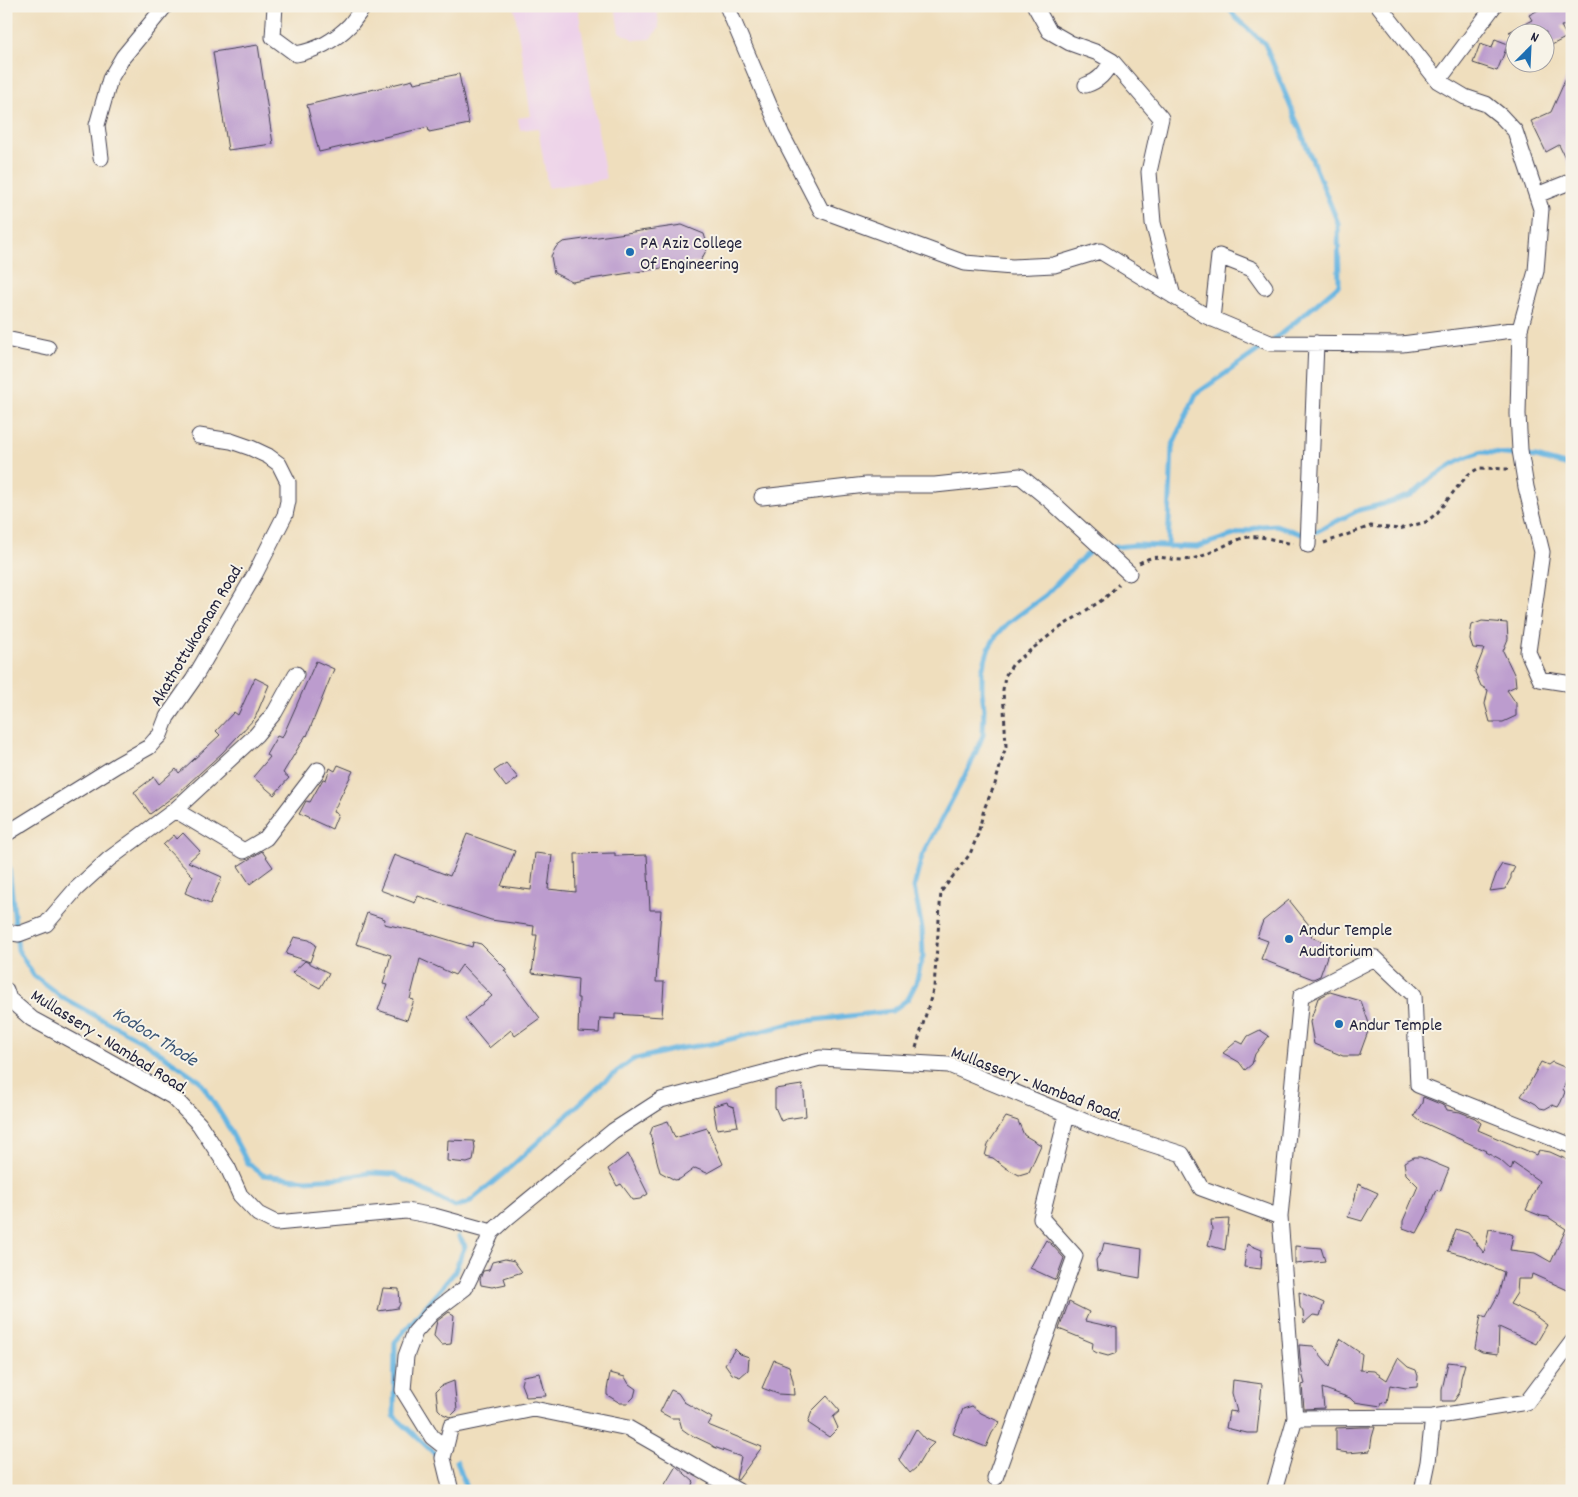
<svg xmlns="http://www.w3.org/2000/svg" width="1578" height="1497" viewBox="0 0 1578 1497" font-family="Dekko,sans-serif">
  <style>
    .built { fill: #edd1e9 }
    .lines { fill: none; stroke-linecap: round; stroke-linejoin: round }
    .stream { stroke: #67b5e1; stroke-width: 5 }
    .building { fill: #bc9cce }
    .street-casing { stroke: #413e4e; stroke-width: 17 }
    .path { stroke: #413e4e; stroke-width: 3; stroke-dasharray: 4 4; stroke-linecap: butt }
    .street { stroke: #fff; stroke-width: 15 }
    .poi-dot { fill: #1f6fb2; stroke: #f7f3e8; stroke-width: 2 }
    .labels { text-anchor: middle; stroke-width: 4; stroke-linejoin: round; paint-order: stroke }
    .poi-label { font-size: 18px; fill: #22223b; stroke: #f7f3e8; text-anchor: start }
    .street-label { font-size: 18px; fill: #22223b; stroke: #f7f3e8 }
    .water-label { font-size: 19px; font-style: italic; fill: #3a5575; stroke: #f7f3e8 }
  </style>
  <rect width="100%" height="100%" fill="#f7f3e8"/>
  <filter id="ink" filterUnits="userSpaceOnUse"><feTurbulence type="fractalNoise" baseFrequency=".02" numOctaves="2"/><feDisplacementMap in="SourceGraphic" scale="10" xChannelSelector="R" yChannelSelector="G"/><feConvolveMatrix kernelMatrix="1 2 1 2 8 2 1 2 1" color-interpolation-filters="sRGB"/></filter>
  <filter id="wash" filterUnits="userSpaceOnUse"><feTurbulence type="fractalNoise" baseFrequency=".0096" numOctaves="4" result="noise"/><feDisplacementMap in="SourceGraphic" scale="20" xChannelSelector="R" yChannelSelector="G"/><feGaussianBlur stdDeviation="1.12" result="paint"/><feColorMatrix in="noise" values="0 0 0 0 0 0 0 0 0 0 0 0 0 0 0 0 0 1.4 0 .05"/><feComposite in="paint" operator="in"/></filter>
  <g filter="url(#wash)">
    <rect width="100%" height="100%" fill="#efdebd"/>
    <path class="built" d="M514 6H588L578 8 606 179 548 188 538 128 520 130 518 118 531 116Z
      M615 6H657L659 28 650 39 635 40 619 32Z"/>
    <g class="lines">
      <path class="stream" d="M1228 6 1235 17 1265 44 1338 223 1339 285 1275 339
        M1168 547 1172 447 1196 394 1266 345
        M1107 548 1135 545 1197 547 1261 526 1276 525 1301 534 1317 531 1359 510 1384 504 1411 495 1427 481 1453 464 1467 457 1482 452 1536 457 1572 467
        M6 858 9 867 18 950 34 976 63 998 144 1042 200 1081 224 1119 247 1162 263 1175 306 1180 340 1178 369 1173 394 1174 455 1207 468 1203 504 1173 602 1083 632 1060 676 1049 711 1044 798 1022 892 1011 908 999 916 983 923 956 922 929 914 887 922 856 970 766 983 735 984 708 982 691V670L989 648 996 636 1007 624 1046 595 1074 566 1093 549 1099 548
        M435 1454 394 1416 395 1342 454 1273 465 1246 459 1237
        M457 1461 467 1491"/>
    </g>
    <g id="blocks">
      <path class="building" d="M1546 6H1572V25L1561 26 1567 37 1546 48V32H1509L1532 20 1529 15Z
        M1495 39 1508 44 1497 71 1473 63 1480 44 1492 48Z
        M258 45 273 144 228 150 213 52Z
        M1572 65V172L1559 145 1546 152 1531 121 1551 112Z
        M459 74 469 124 429 132 428 127 319 152 307 105 413 80 414 83Z
        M682 225 704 234 708 247 700 262 572 282 554 273 551 256 556 247 563 242Z
        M1482 621 1507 623 1508 639 1503 651 1515 676 1516 686 1507 690 1516 703V716L1503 722H1490L1485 704 1488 690 1481 686 1475 672 1484 649 1473 648 1470 639 1471 630 1472 625Z
        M316 661 334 669 307 736 306 735 283 773 289 778 274 795 253 777 270 757 266 755 277 736 282 738Z
        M255 678 269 685 255 718 222 753 178 793 150 814 134 792 154 777 159 784 176 769 179 773 220 735 216 731 234 712 238 715Z
        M506 763 518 778 506 787 494 771Z
        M338 765 353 771 333 812 338 814 332 829 299 814 306 801 310 802 323 779 326 780 330 768 335 771Z
        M183 833 200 851 188 862 222 877 210 904 185 893 193 876 163 845 174 835 177 839Z
        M467 834 515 851 501 886 531 890 535 853 552 855 548 889 576 892 575 854 615 853V856L647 855 650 910H661L656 982H664L662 1017 615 1014V1019L600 1018 599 1033 578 1032 579 998H577L578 979 532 973 537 935H533L534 926 491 920 418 896 415 903 380 890 394 855 450 876Z
        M262 851 273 867 250 884 238 866Z
        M1502 864 1515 867 1511 875V878L1505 889 1490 891 1497 872Z
        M1289 900 1313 930 1311 937 1331 945 1320 976 1313 979 1261 959 1268 941 1257 937 1263 921Z
        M367 913 385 919 384 924 426 933 472 947 473 942 481 944 507 970H504L540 1018 515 1036 511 1030 489 1048 465 1019 492 996 462 965 455 975 420 959 410 999 414 1000 407 1020 378 1010 387 985 383 984 391 955 356 944Z
        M294 937 309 940 316 945 310 962 286 954Z
        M305 961 329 973 320 988 292 973Z
        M1330 992 1361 1001 1370 1026 1359 1056H1343L1314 1044 1310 1022 1318 998Z
        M1260 1030 1269 1036 1255 1054 1252 1064 1245 1070 1239 1062 1223 1053 1237 1041 1243 1044 1248 1036Z
        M1541 1062 1548 1065 1552 1062 1571 1070 1563 1089 1565 1092 1561 1102 1558 1107 1552 1105 1545 1109 1540 1108 1536 1104 1521 1096 1529 1084Z
        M802 1085 804 1093 806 1116 786 1119 781 1121 775 1107V1089Z
        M1423 1097 1445 1106 1447 1110 1460 1112 1475 1118 1481 1123 1478 1130 1499 1139 1537 1155 1539 1150 1550 1152 1572 1162V1292L1532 1274 1531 1279H1518L1517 1293 1510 1304 1534 1315 1547 1325 1536 1344 1499 1327 1498 1354 1482 1352 1475 1348 1481 1315 1486 1317 1499 1293 1504 1272 1466 1256 1448 1251 1456 1229 1468 1233 1484 1253 1489 1229 1506 1232 1513 1235 1510 1250 1535 1253 1551 1262 1566 1229 1548 1217 1541 1216 1526 1210 1539 1181 1513 1163 1511 1170 1500 1160 1485 1152 1486 1151 1420 1121 1414 1116 1422 1103Z
        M727 1102 728 1105 734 1107 738 1126 717 1129 713 1106Z
        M1006 1117 1018 1121 1024 1135 1041 1145 1029 1172 1019 1175 1006 1168 993 1158 985 1156 988 1144Z
        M668 1121 675 1138 707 1128 723 1164 707 1173 695 1168 680 1179 675 1180 660 1172 650 1134 653 1126Z
        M448 1140 474 1141 475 1148 473 1161 467 1163 447 1161Z
        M628 1154 648 1194 640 1199 633 1200 621 1184 617 1186 608 1169Z
        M1414 1157H1420L1449 1169 1440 1191 1436 1190 1429 1206 1428 1212 1417 1233 1403 1228V1221L1418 1186 1406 1174 1404 1162Z
        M1358 1184 1378 1193 1362 1221 1348 1217 1354 1202Z
        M1229 1219 1225 1250 1208 1245 1212 1230 1211 1220Z
        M1046 1240 1051 1244 1064 1258 1056 1280 1030 1268Z
        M1104 1243 1142 1249 1140 1278 1097 1270 1096 1260 1102 1251Z
        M1247 1244 1262 1250 1261 1269 1244 1267Z
        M1295 1246 1321 1248 1325 1261 1295 1264Z
        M505 1259 514 1261 522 1272 504 1278 506 1284 492 1287 481 1285 480 1279 483 1271 489 1270 492 1262Z
        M383 1288 399 1289 400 1304 398 1308 378 1311Z
        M1299 1292 1324 1303 1320 1316 1313 1315 1304 1323 1303 1312 1300 1307Z
        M1069 1302 1089 1312 1085 1321 1117 1328V1353L1108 1356 1097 1353 1092 1350 1093 1343 1059 1329Z
        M449 1312 454 1315 451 1344 442 1345 434 1336 435 1330 437 1321Z
        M1340 1339 1362 1354 1360 1370 1374 1371 1387 1380 1398 1358 1408 1367 1416 1370 1418 1376 1417 1387 1406 1388 1390 1385 1387 1403 1382 1402 1381 1406 1354 1402 1350 1398 1322 1388 1324 1408 1304 1409 1302 1385 1305 1384 1301 1369 1299 1345 1313 1346 1330 1366Z
        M735 1349 740 1354 749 1357 748 1370 740 1377 732 1374 725 1364Z
        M774 1360 789 1366 793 1381 794 1395 778 1394 762 1388Z
        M1448 1362 1465 1364 1461 1378 1460 1392 1454 1401H1442V1390Z
        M540 1373 546 1396 526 1397 521 1384 523 1376Z
        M610 1373 625 1377 629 1384 636 1389 634 1397 628 1403H620L607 1395V1390Z
        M1233 1380 1262 1384 1257 1433H1247L1226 1428 1229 1411 1237 1412 1232 1393Z
        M454 1381 457 1410 450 1417 443 1414 438 1409 436 1391 441 1386Z
        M671 1390 678 1393 684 1402 712 1418 708 1425 762 1447 738 1480 736 1479 741 1457 714 1447 710 1444 689 1434 682 1429 679 1418H671L660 1412Z
        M827 1396 840 1411 833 1417 838 1428 829 1437 808 1423 812 1411Z
        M972 1406 981 1413 1000 1422 992 1433 986 1447 953 1434 963 1409Z
        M1361 1427H1375L1372 1437 1370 1451 1348 1453 1336 1451V1428Z
        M916 1429 925 1439 934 1443 927 1450 916 1468 910 1473 899 1460Z
        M676 1466 694 1482 691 1491H661Z"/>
    </g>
  </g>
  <g filter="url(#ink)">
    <use href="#blocks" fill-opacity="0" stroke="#413e4e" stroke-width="1"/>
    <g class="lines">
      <defs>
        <path id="street" d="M275 6 273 37 296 54C318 50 334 41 350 25 355 19 359 12 365 6
          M727 6 782 135 821 210 965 263 1012 267 1054 265 1100 251 1206 316 1270 343 1402 344 1520 329
          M1035 6 1049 31 1070 43 1098 53 1112 61 1161 118 1149 172 1153 223 1173 296
          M1379 6 1438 81 1465 97 1486 104 1501 116 1515 131 1541 209 1536 271 1520 329 1518 414 1520 450 1526 487 1542 552 1528 652 1540 679 1572 684
          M1438 81 1494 6
          M1086 85C1099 81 1105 73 1112 61
          M101 158 97 125 110 79 123 57 165 6
          M1537 195 1572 181
          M1212 319 1219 256 1252 269 1265 287
          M6 339 48 348
          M762 497 866 485H935L1020 476 1052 502 1129 573
          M1308 545 1316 343
          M175 810 244 851 266 838 318 770
          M6 834 117 765 149 747 155 740 160 735 167 717 193 680 255 574 285 515 288 501V482L279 464 268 456 251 448 231 441 199 436
          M6 932 19 934 46 924 76 889 109 859 175 810 256 735 275 712 296 674
          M6 990 9 999 32 1019 93 1052 173 1097 199 1124 228 1168 240 1195 258 1214 276 1223 406 1211 434 1216 492 1232 507 1218 613 1131 661 1100 820 1058 949 1065 1101 1128 1182 1154 1201 1188 1280 1217 1295 1418 1433 1417 1527 1402 1572 1342
          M1280 1217 1301 996 1375 958 1414 995 1418 1085 1572 1146
          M446 1448 432 1437 403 1390 406 1356 415 1332 432 1313 465 1288 492 1232
          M995 1478 1075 1256 1041 1218 1067 1115
          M451 1491 443 1458 451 1426 534 1409 628 1428 738 1491
          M1274 1491 1295 1418
          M1422 1491 1428 1462 1433 1417"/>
      </defs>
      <use href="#street" class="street-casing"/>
      <path class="path" d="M1324 543 1371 526 1399 529 1426 522 1437 513 1459 485 1469 474 1479 468 1508 469
        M1139 563C1159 552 1163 560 1183 560 1204 559 1221 546 1240 539 1257 533 1277 541 1293 544
        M916 1048 934 987 941 892 970 854 978 834 984 809 995 784 1006 746 1003 690 1005 676 1013 664 1055 631 1105 598 1119 584"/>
      <use href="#street" class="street"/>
    </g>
  </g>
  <g class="poi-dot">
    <circle cx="630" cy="252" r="5"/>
    <circle cx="1289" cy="939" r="5"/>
    <circle cx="1339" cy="1024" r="5"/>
  </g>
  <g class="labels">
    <g class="poi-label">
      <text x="640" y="248">PA Aziz College<tspan x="640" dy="21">Of Engineering</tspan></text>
      <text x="1299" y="935">Andur Temple<tspan x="1299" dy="21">Auditorium</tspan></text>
      <text x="1349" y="1030">Andur Temple</text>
    </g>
    <g class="street-label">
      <text transform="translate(196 634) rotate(-59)" y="6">Akathottukoanam Road.</text>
      <text transform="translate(110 1041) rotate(32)" y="6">Mullassery - Nambad Road.</text>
      <text transform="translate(1037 1083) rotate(21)" y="6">Mullassery - Nambad Road.</text>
    </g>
    <g class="water-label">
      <text transform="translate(156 1035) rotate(32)" y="7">Kodoor Thode</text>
    </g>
  </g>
  <rect width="1578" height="1497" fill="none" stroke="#f7f3e8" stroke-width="25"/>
  <g transform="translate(1530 48) rotate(24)"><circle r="24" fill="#f7f3e8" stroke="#a29fa3"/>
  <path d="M0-4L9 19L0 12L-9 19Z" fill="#1f6fb2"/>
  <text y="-8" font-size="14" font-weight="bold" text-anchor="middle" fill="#22223b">N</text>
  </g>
</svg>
